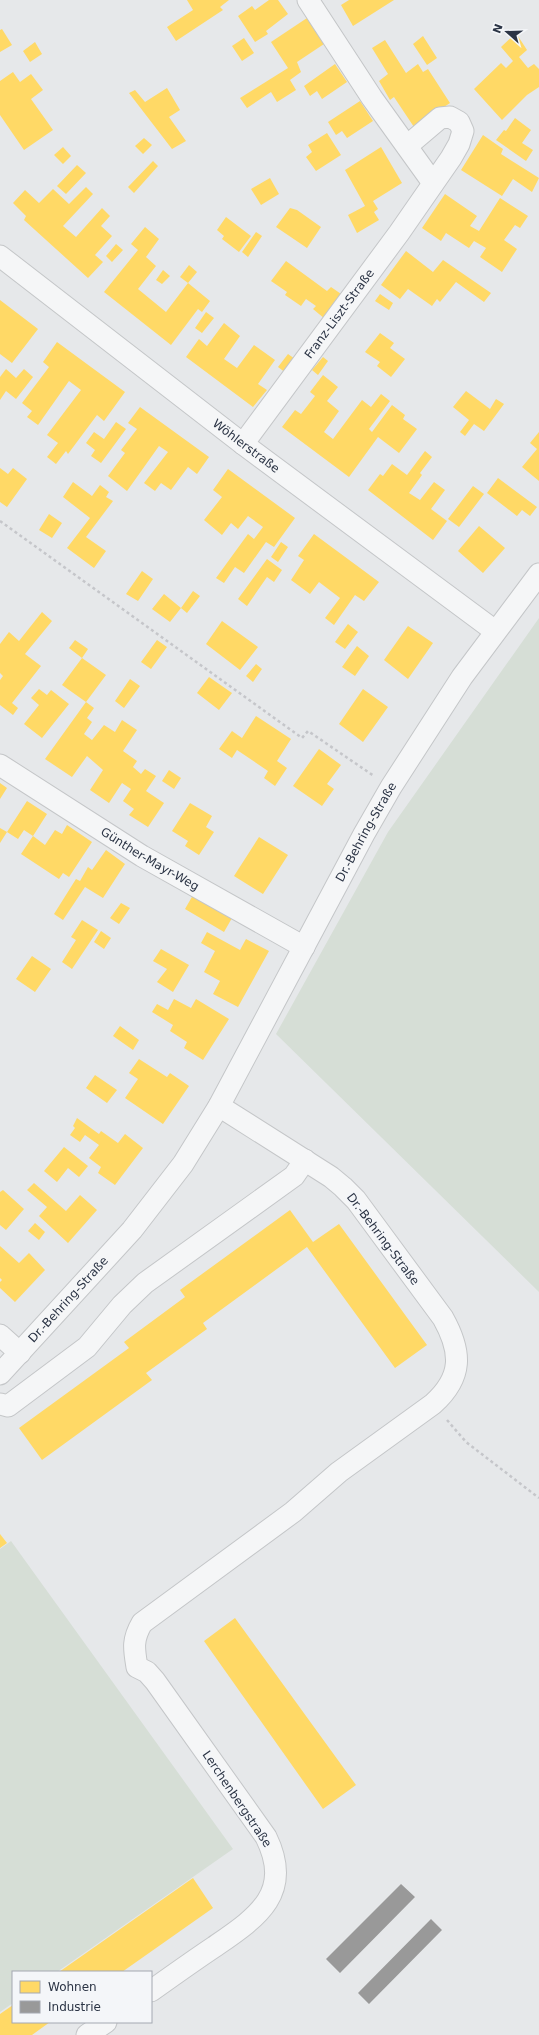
<svg xmlns="http://www.w3.org/2000/svg" width="539" height="2035" viewBox="0 0 539 2035" font-family="'DejaVu Sans',sans-serif">
  <style>
    .green { fill: #d6ded6 }
    .homes { fill: #ffd966 }
    .industry { fill: #999 }
    .lines { fill: none; stroke-linecap: round; stroke-linejoin: round }
    .minor-casing { stroke: #c4c6c8; stroke-width: 23 }
    .path { stroke: #c5c6ca; stroke-width: 2.5; stroke-dasharray: 3 3; stroke-linecap: butt }
    .minor { stroke: #f5f6f7; stroke-width: 21 }
    .labels { text-anchor: middle; stroke-width: 4; stroke-linejoin: round; paint-order: stroke }
    .street-label { font-size: 12px; fill: #2b3445; stroke: #f4f6f9 }
  </style>
  <rect width="100%" height="100%" fill="#e6e8ea"/>
  <path class="green" d="M539 618V1292L276 1034 388 832Z
    M11 1541 233 1849 57 1972H13V2003L0 2012V1549Z"/>
  <path class="homes" d="M187 0H229L220 7 223 10 176 41 167 27 193 10Z
    M269 0H278L288 14 266 31 268 34 255 42 238 16 252 6 255 10Z
    M349 0H394L353 26 341 5Z
    M307 18 324 44 297 62 301 72 290 80 296 90 277 102 271 92 247 108 240 98 288 68 271 42Z
    M2 29 12 45 0 52V30Z
    M516 33 527 50 519 57 528 68 534 64 539 69V87L527 95 502 120 474 89 501 63 506 68 513 61 501 47Z
    M423 36 437 58 427 65 413 44Z
    M244 38 254 53 242 61 232 46Z
    M385 40 406 73 418 64 423 72 428 69 450 103 414 127 394 97 390 100 379 81 388 74 372 48Z
    M35 42 42 54 30 62 23 51Z
    M335 64 347 82 322 99 317 91 310 96 304 86Z
    M13 72 20 82 31 74 43 90 31 99 53 130 24 150 0 115V81Z
    M167 88 180 110 169 117 186 141 172 149 129 93 135 90 145 102Z
    M360 101 373 121 347 138 342 131 336 135 328 122Z
    M515 118 531 130 522 143 533 150 526 161 496 140 504 130 506 131Z
    M327 133 341 155 316 171 306 157 312 152 308 145Z
    M483 135 503 149 501 154 539 178 532 192 513 179 502 196 461 170Z
    M144 138 152 145 143 154 135 146Z
    M63 147 71 156 63 164 54 155Z
    M381 147 402 183 373 201 378 209 374 212 379 220 357 233 348 215 365 206 345 170Z
    M153 161 158 166 134 193 128 187Z
    M77 165 86 173 66 194 57 186Z
    M270 178 279 194 261 205 251 189Z
    M86 187 93 194 63 226 76 237 102 208 110 216 101 226 112 236 95 255 103 262 88 278 24 220 26 216 13 203 25 190 39 203 53 189 69 204Z
    M445 194 477 216 470 226 479 231 500 198 528 216 520 228 515 225 504 240 517 249 502 272 480 257 486 248 474 241 469 248 446 233 441 241 422 228Z
    M290 208 297 210 321 227 307 248 276 227Z
    M226 217 251 236 239 252 222 239 224 236 217 230Z
    M145 227 159 239 146 257 156 266 138 289 166 312 188 283 210 301 202 312 198 309 171 345 104 292 138 250 131 244Z
    M256 232 262 236 248 257 242 252Z
    M116 244 123 250 112 262 106 256Z
    M406 251 433 272 443 260 491 293 484 302 456 282 440 302 437 299 432 306 408 289 400 299 381 285Z
    M286 261 327 291 331 287 344 296 325 319 313 309 316 306 306 299 301 306 285 295 287 292 271 281Z
    M189 265 197 272 188 283 180 277Z
    M163 270 170 276 162 284 156 280Z
    M380 294 393 303 389 310 375 301Z
    M0 300 38 329 12 363 0 354Z
    M206 312 214 318 202 333 195 328Z
    M224 323 240 336 224 359 237 368 254 345 275 360 258 384 267 390 253 407 186 357 199 339 207 346Z
    M380 333 394 343 390 348 405 359 391 377 377 366 380 362 365 352Z
    M57 342 125 392 104 421 97 415 68 454 66 451 56 464 47 457 58 443 47 435 81 390 69 381 38 425 27 417 32 411 22 403 49 367 43 362Z
    M288 354 295 359 286 373 278 367Z
    M323 357 328 361 318 375 312 370Z
    M6 369 16 378 24 369 33 377 16 399 6 391 0 400V377Z
    M323 375 338 387 327 401 339 411 324 432 333 439 362 400 371 407 381 394 390 401 369 429 372 432 392 405 405 415 403 419 417 429 399 453 378 437 349 477 282 427 295 410 301 414 315 396 310 392Z
    M466 391 490 409 496 399 504 404 484 431 474 424 465 436 460 432 469 420 453 407Z
    M140 407 209 457 197 474 188 467 171 490 161 483 155 491 144 483 168 452 159 446 127 491 108 476 125 453 121 450 137 429 128 423Z
    M116 422 126 429 101 463 91 456 95 450 86 443 94 432 104 439Z
    M539 432V481L522 467 537 449 530 443Z
    M425 451 432 457 420 473 422 475 409 493 420 500 434 482 445 490 431 509 447 521 433 540 368 490 380 474 383 476 392 464 407 475Z
    M0 468 8 474 13 468 27 479 7 507 0 502Z
    M228 469 295 518 274 547 266 542 244 573 235 567 224 583 216 578 248 534 254 539 263 527 248 516 238 529 231 523 222 535 204 520 222 497 213 490Z
    M498 478 537 507 530 516 522 510 517 516 487 493Z
    M73 482 92 496 100 485 109 492 106 497 113 501 86 537 106 551 94 568 67 548 90 518 63 497Z
    M473 486 484 494 459 527 448 519Z
    M49 514 62 523 52 538 39 530Z
    M479 526 505 548 483 573 458 551Z
    M314 534 379 582 364 601 355 595 334 625 325 618 340 598 319 582 310 594 291 580 304 560 298 556Z
    M281 542 288 547 278 562 271 557Z
    M267 559 282 570 274 582 267 577 247 606 238 599Z
    M142 571 153 579 138 601 126 594Z
    M193 591 200 596 187 613 181 608Z
    M164 594 181 608 170 622 152 609Z
    M42 612 52 621 25 654 41 666 12 703 18 708 13 715 0 705V680L3 676 0 673V644L9 632 19 641Z
    M222 621 258 647 240 670 206 644Z
    M348 624 358 632 345 649 335 642Z
    M408 626 433 643 408 679 384 660Z
    M75 640 88 649 82 658 69 648Z
    M157 640 167 647 151 669 141 662Z
    M357 646 369 656 355 676 342 667Z
    M82 658 106 675 86 702 62 685Z
    M256 664 262 669 253 682 246 676Z
    M209 677 232 693 219 710 197 693Z
    M130 679 140 686 124 708 115 701Z
    M39 689 47 695 51 690 69 704 42 738 24 724 39 705 31 698Z
    M363 689 388 707 363 742 339 724Z
    M86 702 94 708 87 718 92 722 84 734 92 740 104 725 115 732 122 720 137 730 123 751 137 761 133 767 141 774 145 769 156 776 146 791 164 803 148 827 129 815 134 809 123 801 131 789 122 783 109 803 90 790 103 770 87 756 72 777 45 759Z
    M256 716 291 739 277 761 287 768 275 786 264 778 268 771 237 750 232 758 219 749 232 731 242 738Z
    M319 749 341 765 327 784 334 789 322 806 293 786Z
    M169 770 181 778 174 789 162 781Z
    M0 783 7 788 0 799Z
    M27 801 47 814 33 836 24 830 18 839 7 832 0 843V828L7 832Z
    M190 803 212 816 206 827 214 832 199 855 185 846 188 841 172 831Z
    M67 825 92 842 69 877 63 873 59 879 21 854 33 836 45 845 55 830 62 834Z
    M259 837 288 855 263 894 234 876Z
    M106 850 125 864 103 898 85 887 63 920 54 914 76 879 80 881 88 867 92 870Z
    M193 895 232 918 224 932 185 909Z
    M121 903 130 908 119 924 110 918Z
    M82 920 98 930 72 969 62 962 76 940 71 937Z
    M101 931 111 938 104 949 94 942Z
    M207 932 240 950 246 939 269 951 238 1007 213 994 220 981 204 972 215 951 201 943Z
    M161 949 189 965 173 992 157 982 167 969 153 961Z
    M32 956 51 969 35 992 16 979Z
    M174 999 191 1008 196 999 229 1019 203 1060 184 1048 187 1042 170 1031 173 1025 152 1012 157 1004 168 1010Z
    M120 1026 139 1040 133 1050 113 1036Z
    M139 1059 167 1077 170 1073 189 1086 163 1124 125 1098 138 1079 129 1073Z
    M95 1075 117 1090 107 1103 86 1088Z
    M77 1118 99 1134 101 1131 118 1143 125 1134 143 1148 115 1185 98 1173 101 1167 89 1158 99 1145 85 1135 80 1142 70 1135 75 1128 73 1126Z
    M64 1147 88 1166 79 1177 68 1168 57 1182 44 1171Z
    M34 1183 66 1211 80 1195 97 1210 68 1243 39 1216 47 1207 27 1190Z
    M3 1190 24 1209 6 1230 0 1225V1192Z
    M290 1210 313 1242 339 1224 427 1345 395 1368 307 1247 203 1323 207 1329 146 1373 152 1380 42 1460 19 1428 129 1348 124 1342 185 1297 180 1290Z
    M35 1223 45 1232 39 1240 28 1231Z
    M0 1246 19 1263 29 1253 45 1270 15 1302 0 1288V1282L2 1280 0 1278Z
    M0 1534 7 1543 0 1548Z
    M235 1618 356 1785 323 1809 204 1641Z
    M193 1878 213 1908 122 1972H59Z
    M13 2005V2022H50L32 2035H0V2014Z"/>
  <path class="industry" d="M401 1884 415 1897 340 1973 326 1959Z
    M431 1919 442 1930 369 2004 358 1993Z"/>
  <g class="lines">
    <defs>
      <g id="minor">
        <path d="M308 0 372 98 433 183"/>
        <path id="s1" d="M0 256 243 444 495 631"/>
        <path id="s2" d="M243 444 399 233 451 158 459 144 463 131 459 122 450 117 440 118 407 146"/>
        <path id="s3" d="M0 765 142 856 304 947"/>
        <path d="M0 1335 20 1353"/>
        <path id="s4" d="M0 1374 132 1230 183 1164 219 1106 364 834 391 787 462 677 539 574"/>
        <path d="M0 1404 8 1406 87 1347 122 1305 145 1283 294 1176 305 1160"/>
        <path d="M151 1991C172 1976 193 1961 214 1947 256 1918 294 1894 266 1837L155 1681 147 1672 137 1667C134 1649 132 1640 142 1623L293 1512 339 1472 433 1404C463 1377 462 1352 443 1318L356 1200 343 1187 331 1177 219 1106"/>
        <path d="M87 2035 106 2022"/>
      </g>
    </defs>
    <use href="#minor" class="minor-casing"/>
    <path class="path" d="M0 521 302 738 308 731 374 776
      M447 1420 466 1442 539 1498"/>
    <use href="#minor" class="minor"/>
  </g>
  <g class="labels">
    <g class="street-label">
      <text dy="4" stroke="none"><textPath href="#s2" startOffset="162">Franz-Liszt-Straße</textPath></text>
      <text dy="4" stroke="none"><textPath href="#s1" startOffset="311">Wöhlerstraße</textPath></text>
      <text dy="4" stroke="none"><textPath href="#s4" startOffset="658">Dr.-Behring-Straße</textPath></text>
      <text dy="4" stroke="none"><textPath href="#s3" startOffset="177">Günther-Mayr-Weg</textPath></text>
      <text transform="translate(383 1239) rotate(53)" y="4">Dr.-Behring-Straße</text>
      <text dy="4" stroke="none"><textPath href="#s4" startOffset="101">Dr.-Behring-Straße</textPath></text>
      <text transform="translate(237 1799) rotate(56)" y="4">Lerchenbergstraße</text>
    </g>
  </g>
  <rect x="12" y="1971" width="140" height="52" fill="#f4f6f9" stroke="#a4a8b1"/>
  <rect x="20" y="1981" width="20" height="12" fill="#ffd966" stroke="#a4a8b1"/>
  <text x="48" y="1991" font-size="12" fill="#2b3445">Wohnen</text>
  <rect x="20" y="2001" width="20" height="12" fill="#999999" stroke="#a4a8b1"/>
  <text x="48" y="2011" font-size="12" fill="#2b3445">Industrie</text>
  <g transform="translate(507 32) rotate(290)" stroke="#f4f6f9" stroke-width="3" paint-order="stroke">
  <path d="M0-3L7 15L0 10L-7 15Z" fill="#2b3445"/>
  <text y="-6" font-size="11" font-weight="bold" text-anchor="middle" fill="#2b3445">N</text>
  </g>
</svg>
